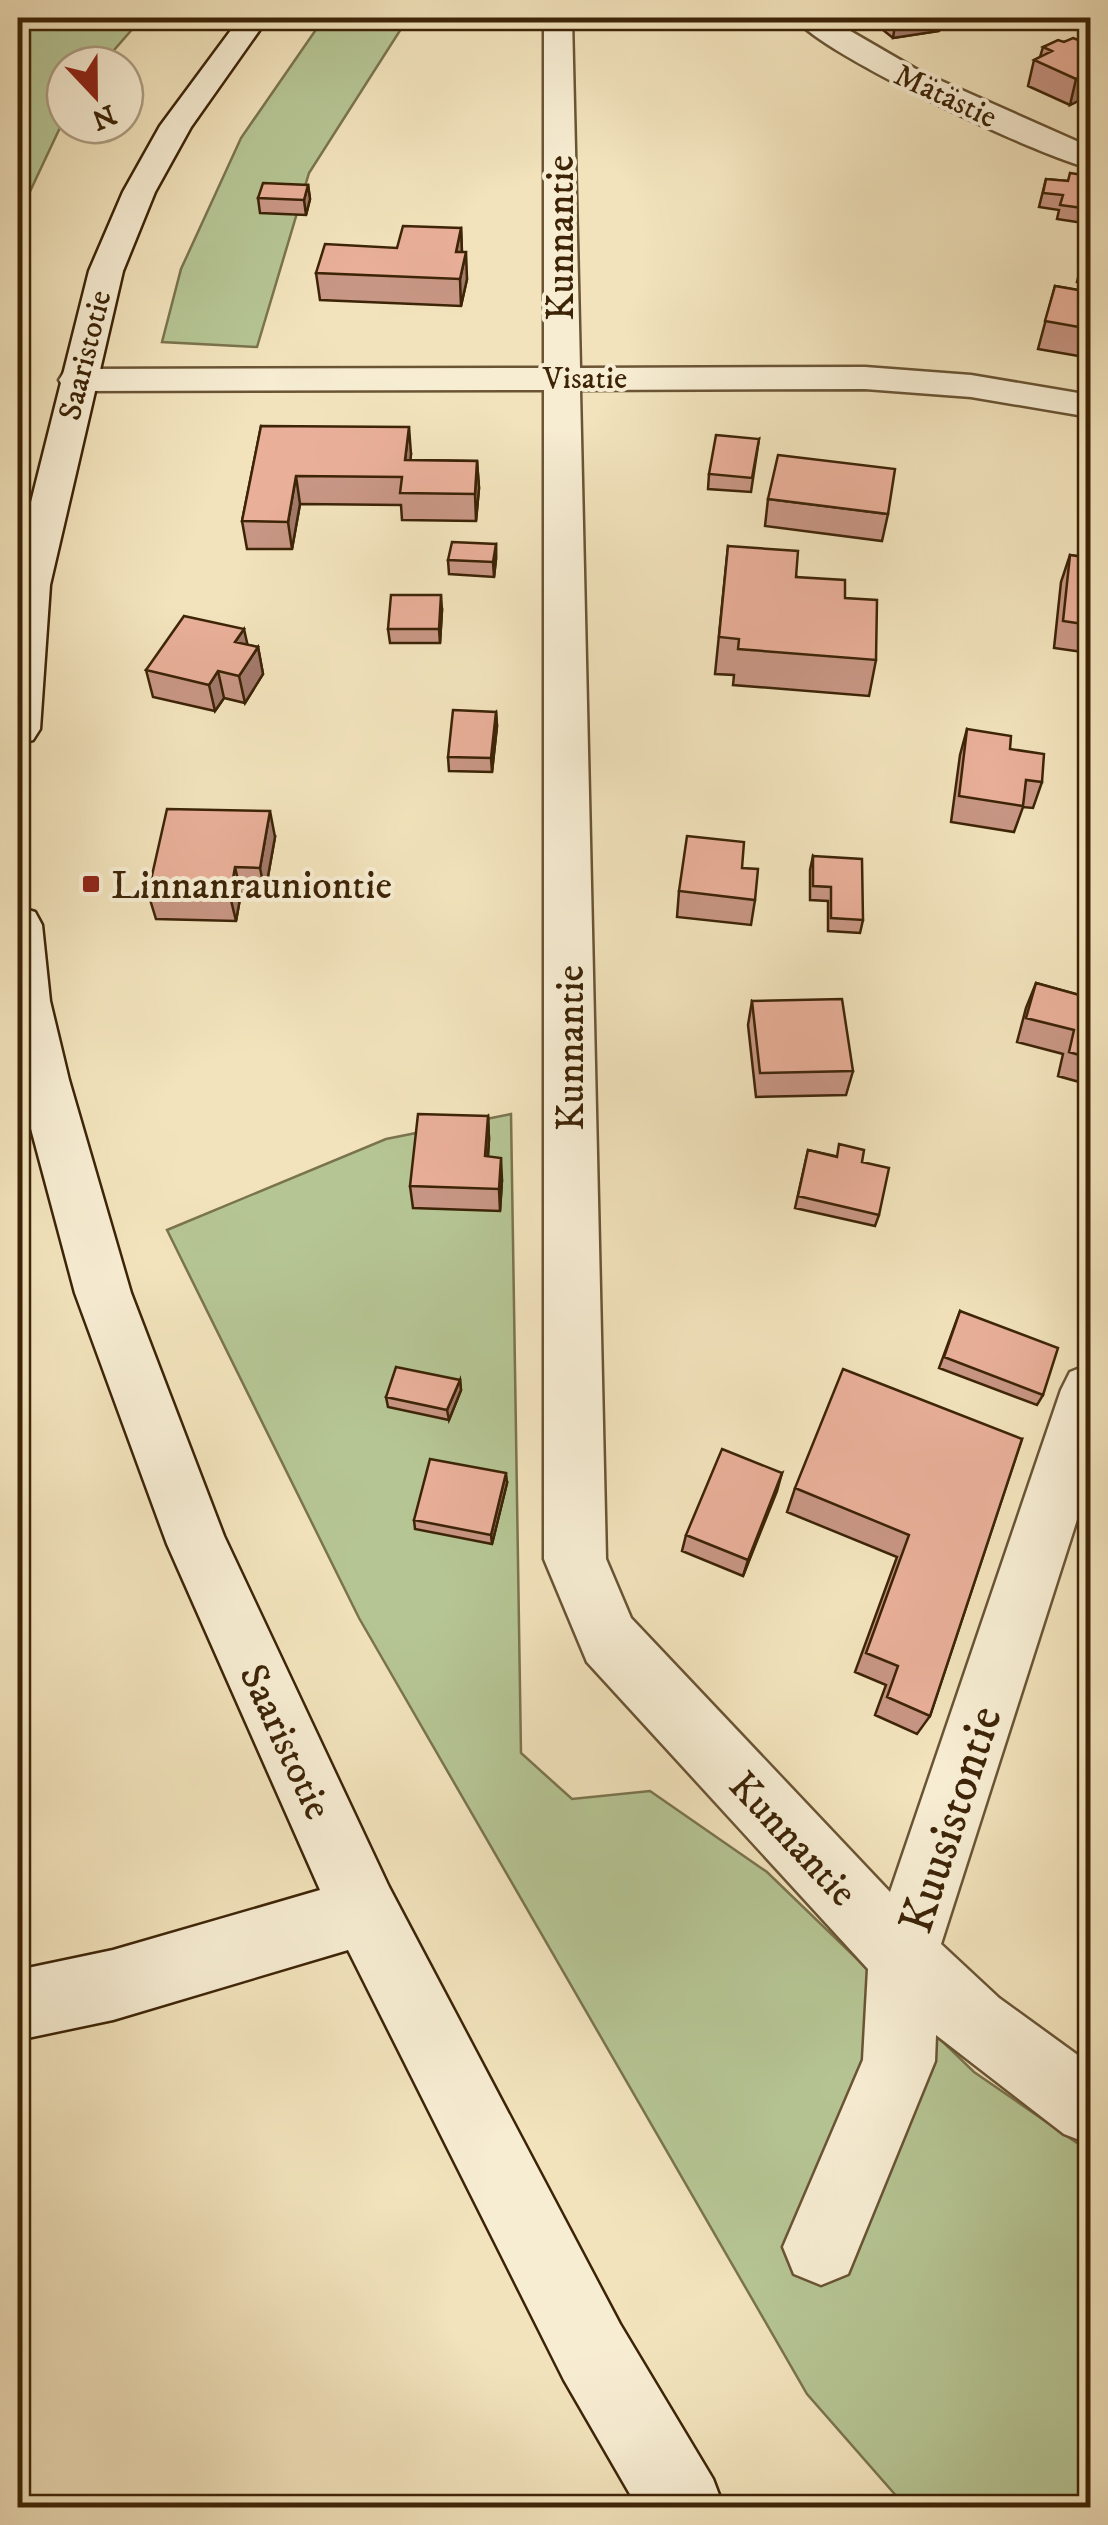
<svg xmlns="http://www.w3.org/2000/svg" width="1108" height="2525" viewBox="0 0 1108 2525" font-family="'IM FELL DW Pica',serif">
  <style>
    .green { fill: #b6c594; stroke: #7a744e; stroke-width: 2.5 }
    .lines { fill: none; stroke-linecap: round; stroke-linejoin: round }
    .street-casing { stroke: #6a5434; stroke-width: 5 }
    .secondary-casing { stroke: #3d2407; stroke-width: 5 }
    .street { fill: #f7edd3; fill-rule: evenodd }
    .secondary { fill: #f7edd3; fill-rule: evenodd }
    .wall { fill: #c89684; stroke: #3d2407; stroke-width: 2.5 }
    .shaded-wall { fill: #a37a6b; stroke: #3d2407; stroke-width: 2.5 }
    .building { fill: #e9af99; stroke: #3d2407; stroke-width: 2.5 }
    .poi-dot { fill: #8f2418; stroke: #f7edd3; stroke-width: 4 }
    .labels { text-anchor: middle; stroke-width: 8; stroke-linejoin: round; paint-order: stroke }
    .far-street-label { font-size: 32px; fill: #3d2407; stroke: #f7edd3 }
    .street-label { font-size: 40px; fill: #3d2407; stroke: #f7edd3 }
    .poi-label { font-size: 40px; fill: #3d2407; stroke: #f7edd3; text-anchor: start }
    .near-street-label { font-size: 48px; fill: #3d2407; stroke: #f7edd3 }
  </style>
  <rect width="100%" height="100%" fill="#f2e3bc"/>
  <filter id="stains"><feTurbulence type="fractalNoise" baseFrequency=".002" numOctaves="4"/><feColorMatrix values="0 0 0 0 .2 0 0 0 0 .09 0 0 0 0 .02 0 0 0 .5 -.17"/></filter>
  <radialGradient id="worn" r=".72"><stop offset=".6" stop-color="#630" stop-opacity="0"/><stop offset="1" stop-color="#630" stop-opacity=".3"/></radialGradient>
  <path class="green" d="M18 18H142L101 65H65V117L18 217Z
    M324 18H408L309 173 257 347 162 342 181 269 241 138Z
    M511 1114 521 1753 572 1799 650 1791 767 1872 974 2072 1090 2152V2507H906L807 2394 359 1618 167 1230 386 1139Z"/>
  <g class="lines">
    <defs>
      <path id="street" d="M544 18H572L580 368 865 367 971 375 1090 395V417L971 397 865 389 580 390 606 1559 631 1618 890 1892 1061 1390 1070 1372 1090 1364V1479L941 1944 999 1998 1090 2064V2144L1064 2134 936 2035 935 2061 848 2274 821 2285 794 2274 783 2247 863 2060 868 1969 587 1662 544 1559V390L77 391 64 388 59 380 64 372 77 369 544 368Z
        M795 18H828L921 72 1090 147V168C1043 158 820 54 795 18Z"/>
      <path id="secondary" d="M240 18H268L191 127 155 192 123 271 50 585 40 729 33 740 18 744V554L89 271 123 192 160 126Z
        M18 907 35 912 42 925 50 1001 69 1080 131 1293 224 1536 389 1887 620 2324 713 2479 724 2508H638L564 2380 348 1950 113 2020 18 2040V1970L113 1950 320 1890 167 1544 75 1293 18 1080Z"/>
    </defs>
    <use href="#street" class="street-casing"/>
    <use href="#secondary" class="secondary-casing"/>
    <use href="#street" class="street"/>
    <use href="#secondary" class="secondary"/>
  </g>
  <path class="wall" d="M868 18H941L939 31 893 38Z
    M1090 39V106L1078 101 1070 105 1028 86 1034 60 1040 57 1043 47 1064 42H1083Z
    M1090 176V224L1057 219 1059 210 1039 207 1046 179 1068 181Z
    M308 185 310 199 306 215 260 213 258 198Z
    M461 228 462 252 467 279 461 306 320 300 316 273Z
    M1090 230V285L1077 282Z
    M1055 286 1090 292V358L1038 349Z
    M261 426 411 454 410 460 477 461 479 488 476 521 402 520 401 505 300 504 292 549H247L242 521Z
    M759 439 751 492 708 489 709 474Z
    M768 499 888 514 882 541 765 526Z
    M496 544V559L494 577 449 574 448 560Z
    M728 546 845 598 876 660 869 696 733 685 734 675 715 674Z
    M1070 555 1090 558V653L1054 648 1061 582Z
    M442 610 440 643H390L388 629Z
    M248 645 258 647 263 674 245 703 224 698 215 711 153 697 146 670Z
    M496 712 497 726 492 772 449 771 448 757Z
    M967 729 1010 749 1042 782 1033 808 1023 807 1014 832 951 822 960 755Z
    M275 837 265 893H241L236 921 156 919 148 893Z
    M813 856 863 920 860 933 828 931V901L810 900V870Z
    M742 868 755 900 751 925 677 917 679 891Z
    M1036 983 1090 998V1085L1058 1076 1063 1054 1017 1042 1026 1008Z
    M752 1001 853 1071 846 1095 756 1097 748 1025Z
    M488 1116 489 1139 488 1157 502 1180 500 1211 413 1208 410 1186Z
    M808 1150 862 1162 879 1215 875 1226 795 1208Z
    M960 1311 1043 1395 1037 1405 939 1368Z
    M460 1380 461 1390 449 1420 388 1407 386 1397Z
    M1022 1439 930 1716 917 1734 875 1715 886 1685 855 1672 897 1557 787 1512 795 1488Z
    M782 1473 743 1576 682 1551 686 1535Z
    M507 1483 492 1544 415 1529 414 1520Z"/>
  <path class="shaded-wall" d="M896 18H941L939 31 893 38Z
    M1084 74 1078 101 1070 105 1076 79Z
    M308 185 310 199 306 215 304 200Z
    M461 228 462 255 456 252Z
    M466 252 467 279 461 306 460 279Z
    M409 427 411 454 408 487 405 460Z
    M477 461 479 488 476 521 475 494Z
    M296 476 300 504 292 549 288 522Z
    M496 544V559L494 577 493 562Z
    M441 595 442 610 440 643 439 629Z
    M244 629 250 656 235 642Z
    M258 647 263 674 245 703 239 676Z
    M218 671 224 698 215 711 209 685Z
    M496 712 497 726 492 772 491 758Z
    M270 811 275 837 265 893 260 868Z
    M235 867 241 893 236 921 230 896Z
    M488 1116 489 1139 486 1179 485 1156Z
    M501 1158 502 1180 500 1211 499 1189Z
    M460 1380 461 1390 449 1420 447 1410Z
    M506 1473 507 1483 492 1544 491 1535Z
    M782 1473 777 1491 743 1576 748 1560Z"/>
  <path class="building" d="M1073 38 1083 42 1090 39V77L1084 74 1076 79 1034 60 1052 51 1043 47 1058 40 1064 42Z
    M1070 173 1090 176V209L1060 205 1063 195 1043 193 1046 179 1068 181Z
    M263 183 308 185 304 200 258 198Z
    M403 226 461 228 456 252H466L460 279 316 273 325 244 397 248Z
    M1090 230V256L1084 255Z
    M1055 286 1090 292V329L1045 321Z
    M261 426 409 427 405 460 477 461 475 494 400 493 402 477 296 476 288 522 242 521Z
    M716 435 759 439 752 478 709 474Z
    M778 455 895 469 888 514 768 499Z
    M452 542 496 544 493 562 448 560Z
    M728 546 798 551 796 577 845 580V598L877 600 876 660 738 649 739 639 719 637Z
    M1070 555 1090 558V625L1063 621Z
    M391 595H441L439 629H388Z
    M184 616 244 629 235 642 258 647 239 676 218 671 209 685 146 670Z
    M453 710 496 712 491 758 448 757Z
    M967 729 1011 736 1010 749 1044 754 1042 782 1026 780 1023 806 959 796Z
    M167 809 270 811 260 868 235 867 230 896 148 893Z
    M687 836 744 842 742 868 758 869 755 900 679 891Z
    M813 856 862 859 863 920 831 918V887L813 886Z
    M1036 983 1090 998V1058L1069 1052 1074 1030 1026 1018Z
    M842 999 853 1071 760 1073 752 1001Z
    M418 1114 488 1116 485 1156 501 1158 499 1189 410 1186Z
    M839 1144 864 1150 862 1162 889 1168 879 1215 798 1196 808 1150 837 1157Z
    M960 1311 1058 1348 1043 1395 944 1357Z
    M396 1367 460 1380 447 1410 386 1397Z
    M843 1369 1022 1439 930 1716 887 1697 898 1666 866 1653 909 1535 795 1488Z
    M722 1449 782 1473 748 1560 686 1535Z
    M430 1459 506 1473 491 1535 414 1520Z"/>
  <rect class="poi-dot" x="81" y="874" width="20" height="20" rx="5"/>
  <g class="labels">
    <g class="far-street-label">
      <text transform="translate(946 95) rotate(25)" y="11">Mätästie</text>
      <text transform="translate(84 355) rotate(-76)" y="11">Saaristotie</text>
      <text x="585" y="388">Visatie</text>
    </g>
    <g class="street-label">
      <text transform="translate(559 238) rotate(-90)" y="14">Kunnantie</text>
      <text transform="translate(569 1048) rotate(-90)" y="14">Kunnantie</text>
      <text transform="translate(287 1741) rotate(65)" y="14">Saaristotie</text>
      <text transform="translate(794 1838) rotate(47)" y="14">Kunnantie</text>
    </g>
    <g class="poi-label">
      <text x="111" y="898">Linnanrauniontie</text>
    </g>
    <g class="near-street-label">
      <text transform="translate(949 1819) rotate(-72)" y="17">Kuusistontie</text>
    </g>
  </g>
  <rect width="1108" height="2525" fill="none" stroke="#f2e3bc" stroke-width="60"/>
  <rect x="20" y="20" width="1068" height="2485" fill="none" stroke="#3d2407" stroke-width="5"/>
  <rect x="30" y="30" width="1048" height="2465" fill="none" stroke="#3d2407" stroke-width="2.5"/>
  <g transform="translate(95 95) rotate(158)"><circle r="48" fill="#f7edd3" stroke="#ad9d81" stroke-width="2.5"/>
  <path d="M0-8L18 38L0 25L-18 38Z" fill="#8f2418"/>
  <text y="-15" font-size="28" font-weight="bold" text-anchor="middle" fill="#3d2407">N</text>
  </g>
  <rect width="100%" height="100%" filter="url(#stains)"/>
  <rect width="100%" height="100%" fill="url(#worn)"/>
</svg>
